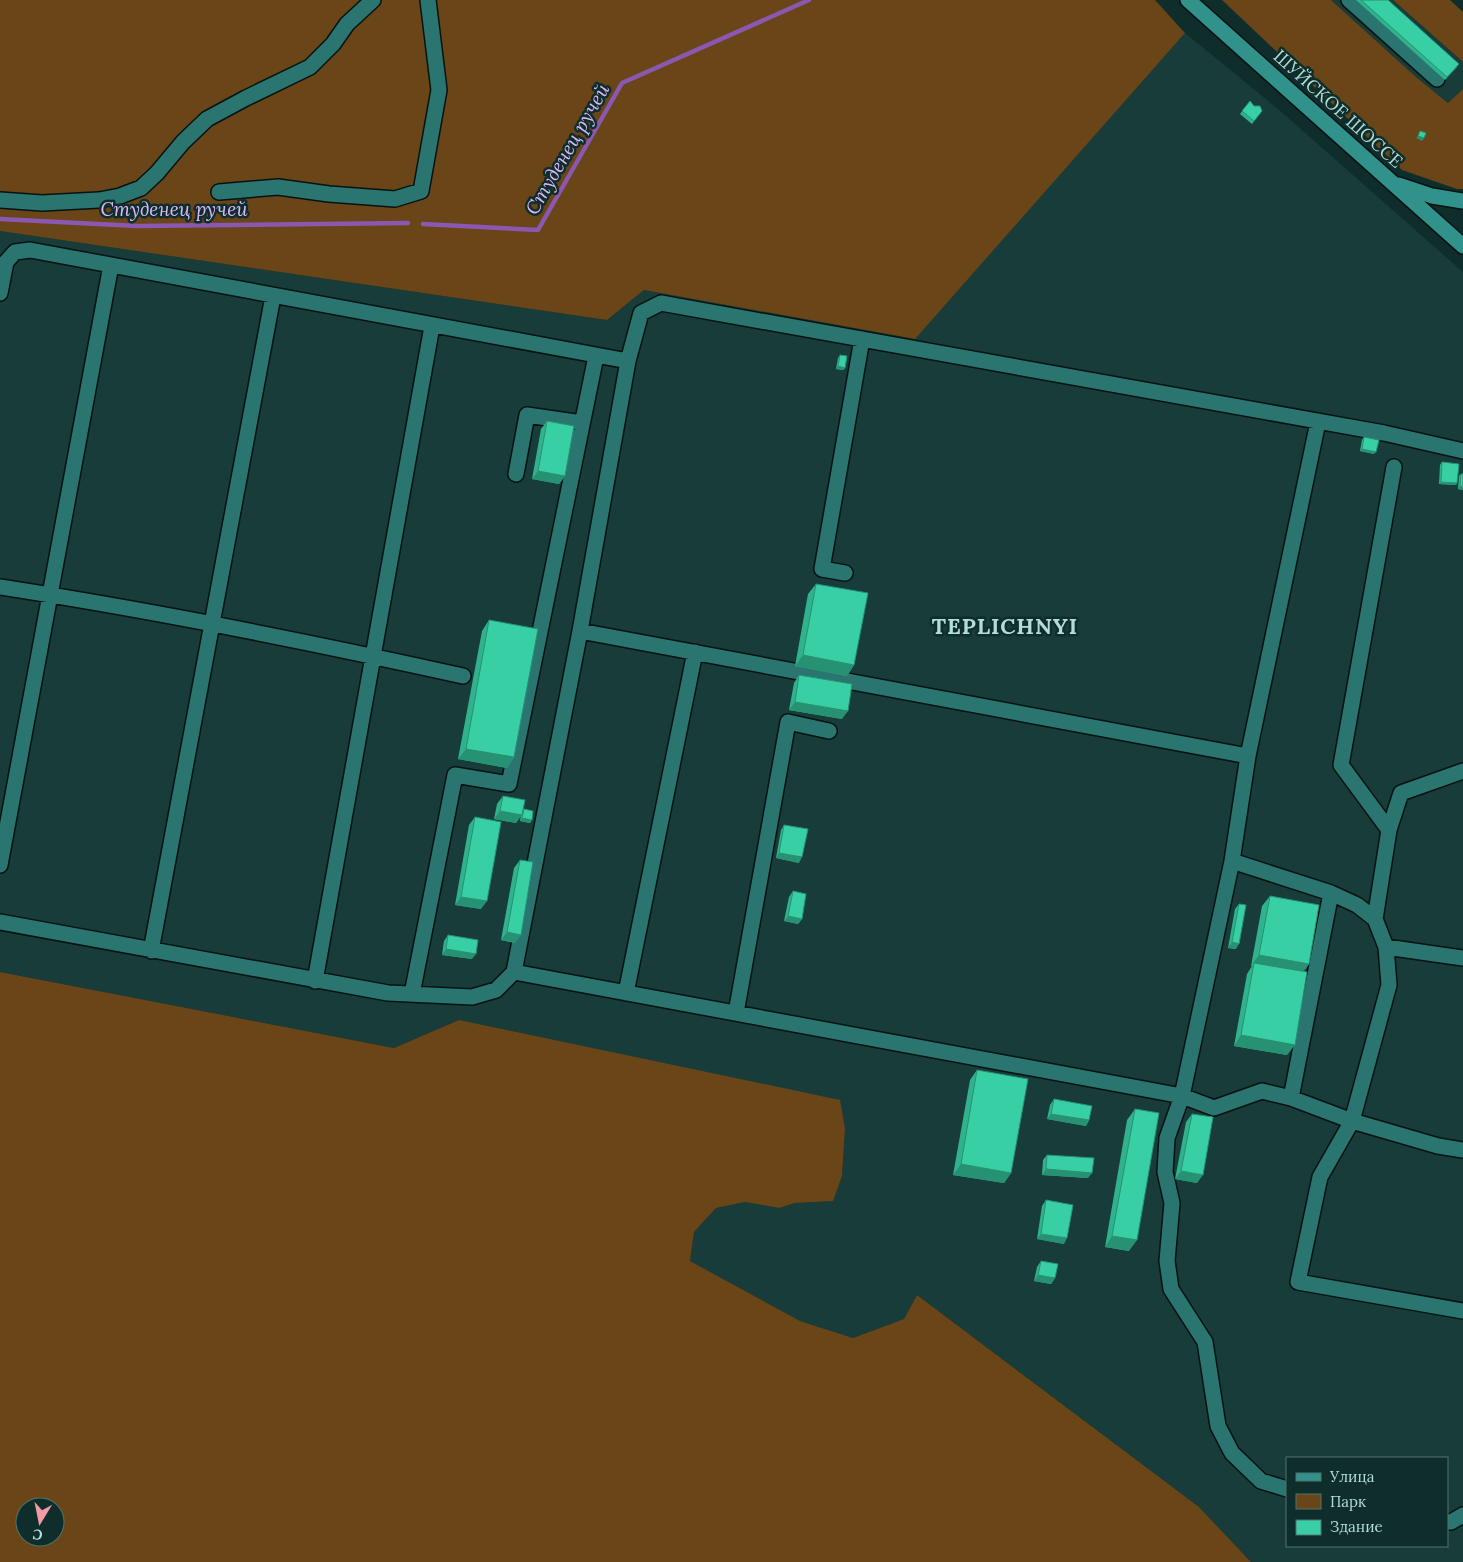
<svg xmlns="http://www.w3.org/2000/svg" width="1463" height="1562" viewBox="0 0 1463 1562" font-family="Lora,serif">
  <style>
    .built { fill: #183c3a; fill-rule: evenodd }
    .green { fill: #694517; fill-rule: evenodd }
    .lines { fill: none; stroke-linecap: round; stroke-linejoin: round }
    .stream { stroke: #8a58b0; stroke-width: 4.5 }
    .minor-casing { stroke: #071312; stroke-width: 18 }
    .major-casing { stroke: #071312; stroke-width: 18 }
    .minor { stroke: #2a7570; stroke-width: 15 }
    .major { stroke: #31918b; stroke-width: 15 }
    .wall { fill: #30b28d }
    .shaded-wall { fill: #279173 }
    .building { fill: #38cfa4; stroke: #279173 }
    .labels { text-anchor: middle; stroke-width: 5; stroke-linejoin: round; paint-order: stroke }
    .street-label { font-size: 18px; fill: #b2ddd9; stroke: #0f2e2b }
    .water-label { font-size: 19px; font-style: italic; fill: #dcb7fc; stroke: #0f2e2b }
    .district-label { font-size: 22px; font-weight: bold; letter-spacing: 1px; fill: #b2ddd9; stroke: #0f2e2b }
  </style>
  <rect width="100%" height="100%" fill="#0f2e2b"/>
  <path class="built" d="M1331 0H1393L1463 62V89L1448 103 1416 77Z
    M1185 33 1278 109 1463 272V1562H1251L1199 1507 917 1295 904 1319 853 1338 800 1321 690 1261 694 1232 716 1208 745 1202 779 1208 795 1203 833 1201 842 1176 845 1129 459 1020 394 1048 0 972V231L607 320 644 290 914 339ZM1287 1458H1447V1546H1287Z"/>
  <path class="green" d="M0 0H1155L1185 33 915 339 644 290 607 320 0 231Z
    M1222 0H1331L1416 77 1448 103 1463 89V189H1457L1402 170Z
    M1393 0H1450L1463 12V62Z
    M0 972 394 1048 459 1020 840 1100 845 1129 842 1176 833 1201 795 1203 779 1208 745 1202 716 1208 694 1232 690 1261 800 1321 853 1338 904 1319 917 1295 1199 1507 1251 1562H0ZM25 1507H55V1537H25Z"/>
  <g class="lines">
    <path class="stream" d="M0 219 137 226 408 223
      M423 224 538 230 622 83 809 0"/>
    <defs>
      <path id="minor" d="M1349 0 1437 79
        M219 192 278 187 329 194 395 199 421 191 439 90 428 0
        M0 200 42 203 99 200 120 196 141 188 157 173 183 142 207 119 246 98 310 67 333 44 347 24 373 0
        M0 293 6 262 15 252 30 250 628 361
        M516 474 527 415 582 423
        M845 573 822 569 862 339
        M0 587C155 611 310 642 463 676
        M580 631 1248 756
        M1463 771 1401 793 1389 830 1375 919 1386 947 1389 985 1352 1121 1320 1177 1298 1282 1463 1311
        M1389 830 1341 765 1394 467
        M1232 861 1331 893 1357 905 1375 919
        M0 865 111 265
        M0 922 388 993 472 997 496 990 514 972 1182 1096 1214 1108 1262 1091 1291 1098 1352 1121 1438 1146 1463 1150
        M1386 947 1463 958
        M151 951 273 296
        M514 972 580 631 628 361 641 313 661 303 1384 433 1463 451
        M315 981 432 326
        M626 993 695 652
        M412 994 455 775 509 784 596 356
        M736 1013 788 722 829 731
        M1291 1098 1331 893
        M1287 1489 1261 1481 1232 1453 1218 1426 1205 1342 1171 1289 1167 1261 1172 1203 1165 1172 1167 1138 1182 1096 1232 861 1248 756 1318 422
        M1447 1522H1451L1463 1515"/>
      <path id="major" d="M1188 0 1463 246
        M1399 185 1432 196 1463 201"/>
    </defs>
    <use href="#minor" class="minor-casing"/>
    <use href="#major" class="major-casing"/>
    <use href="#minor" class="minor"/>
    <use href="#major" class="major"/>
  </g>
  <path class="wall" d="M1356 0H1388L1457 67 1445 80Z
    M1250 101 1254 106 1262 111 1252 124 1240 114Z
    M840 355 845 368 843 370 836 369 838 358Z
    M547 421 565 476 559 484 532 479 541 429Z
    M1364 437 1374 454 1360 451 1362 440Z
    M1442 462 1457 483 1456 485 1439 484 1440 465Z
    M1461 474H1463V490L1458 489 1459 476Z
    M816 584 854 665 847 676 795 666 808 594Z
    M489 620 514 757 507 768 458 759 482 631Z
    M799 675 842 719 789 710 794 683Z
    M503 796 523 811 524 809 532 820 530 823 520 821 521 815 516 823 494 819 497 804Z
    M475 817 481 909 455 905 469 825Z
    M784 825 799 863 776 858 781 830Z
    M520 860 515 943 501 940 514 868Z
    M793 891 802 919 798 924 784 921 789 897Z
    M1270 896 1309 964 1303 972 1287 1055 1234 1046 1247 974 1252 966H1251L1262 906Z
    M1239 904 1236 949 1228 948 1235 909Z
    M448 935 472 959 442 955 444 941Z
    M977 1070 1011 1173 1004 1183 953 1175 970 1080Z
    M1054 1099 1089 1120 1086 1126 1047 1119 1050 1105Z
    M1135 1109 1129 1251 1105 1247 1127 1120Z
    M1192 1114 1197 1183 1175 1179 1186 1122Z
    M1047 1155 1088 1178 1042 1175 1043 1160Z
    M1046 1200 1064 1244 1037 1239 1042 1206Z
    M1041 1261 1055 1278 1051 1284 1034 1281 1037 1267Z"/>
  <path class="shaded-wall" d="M1418 136 1424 138 1422 141 1416 138Z
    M838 366 845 368 843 370 836 369Z
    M1362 449 1376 452 1374 454 1360 451Z
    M538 471 565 476 559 484 532 479Z
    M1441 482 1457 483 1456 485 1439 484Z
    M1460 486 1463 487V490L1458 489Z
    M803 655 854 665 847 676 795 666Z
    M795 702 848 711 842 719 789 710Z
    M466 749 514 757 507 768 458 759Z
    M500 811 522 815 516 823 494 819Z
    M522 818 532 820 530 823 520 821Z
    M779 853 802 857 799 863 776 858Z
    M461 897 487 901 481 909 455 905Z
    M788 916 802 919 798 924 784 921Z
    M507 932 521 935 515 943 501 940Z
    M1232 942 1239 944 1236 949 1228 948Z
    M446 949 476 954 472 959 442 955Z
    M1259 955 1309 964 1301 975 1254 963 1251 966Z
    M1241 1035 1295 1045 1287 1055 1234 1046Z
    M1051 1114 1089 1120 1086 1126 1047 1119Z
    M961 1164 1011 1173 1004 1183 953 1175Z
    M1046 1169 1092 1173 1088 1178 1042 1175Z
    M1181 1171 1203 1175 1197 1183 1175 1179Z
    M1041 1234 1067 1238 1064 1244 1037 1239Z
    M1112 1236 1137 1240 1129 1251 1105 1247Z
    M1038 1275 1055 1278 1051 1284 1034 1281Z"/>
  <path class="building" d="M1361 0H1388L1459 64 1447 77Z
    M1250 101 1254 106H1260L1262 111 1254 121 1242 111Z
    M1420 131 1426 133 1424 138 1418 136Z
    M840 355 847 356 845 368 838 366Z
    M547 421 574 426 565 476 538 471Z
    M1364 437 1379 440 1376 452 1362 449Z
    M1442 462 1459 464 1457 483 1441 482Z
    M1461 474H1463V487L1460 486Z
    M816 584 868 593 854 665 803 655Z
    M489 620 538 629 514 757 466 749Z
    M799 675 852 684 848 711 795 702Z
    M503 796 525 800 522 815 500 811Z
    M524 809 533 811 532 820 522 818Z
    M475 817 501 822 487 901 461 897Z
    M784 825 808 829 802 857 779 853Z
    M520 860 533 862 521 935 507 932Z
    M793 891 806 894 802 919 788 916Z
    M1270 896 1319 905 1309 964 1259 955Z
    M1239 904 1246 905 1239 944 1232 942Z
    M448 935 478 940 476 954 446 949Z
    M1254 963 1307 972 1295 1045 1241 1035Z
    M977 1070 1028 1079 1011 1173 961 1164Z
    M1054 1099 1092 1106 1089 1120 1051 1114Z
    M1135 1109 1159 1113 1137 1240 1112 1236Z
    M1192 1114 1213 1117 1203 1175 1181 1171Z
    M1047 1155 1094 1158 1092 1173 1046 1169Z
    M1046 1200 1073 1205 1067 1238 1041 1234Z
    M1041 1261 1058 1264 1055 1278 1038 1275Z"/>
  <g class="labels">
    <g class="street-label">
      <text transform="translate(1338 109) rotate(42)" y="6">ШУЙСКОЕ ШОССЕ</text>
    </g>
    <g class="water-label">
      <text transform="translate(567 149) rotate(-60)" y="7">Студенец ручей</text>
      <text x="174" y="216">Студенец ручей</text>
    </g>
    <g class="district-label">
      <text x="1005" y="634">TEPLICHNYI</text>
    </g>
  </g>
  <rect x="1286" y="1457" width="162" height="90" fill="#0f2e2b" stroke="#507471"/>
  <rect x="1296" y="1473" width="25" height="8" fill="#31918b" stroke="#507471"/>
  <text x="1330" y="1482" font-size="15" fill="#b2ddd9">Улица</text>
  <rect x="1296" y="1494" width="25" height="15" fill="#694517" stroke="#507471"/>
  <text x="1330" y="1507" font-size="15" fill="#b2ddd9">Парк</text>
  <rect x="1296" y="1520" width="25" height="15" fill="#38cfa4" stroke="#507471"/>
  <text x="1330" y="1532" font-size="15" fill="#b2ddd9">Здание</text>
  <g transform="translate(40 1522) rotate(190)"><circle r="24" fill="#0f2e2b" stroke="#507471"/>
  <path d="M0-4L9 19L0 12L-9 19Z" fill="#f39aa9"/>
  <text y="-8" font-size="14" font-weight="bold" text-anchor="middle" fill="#b2ddd9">С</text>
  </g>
</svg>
